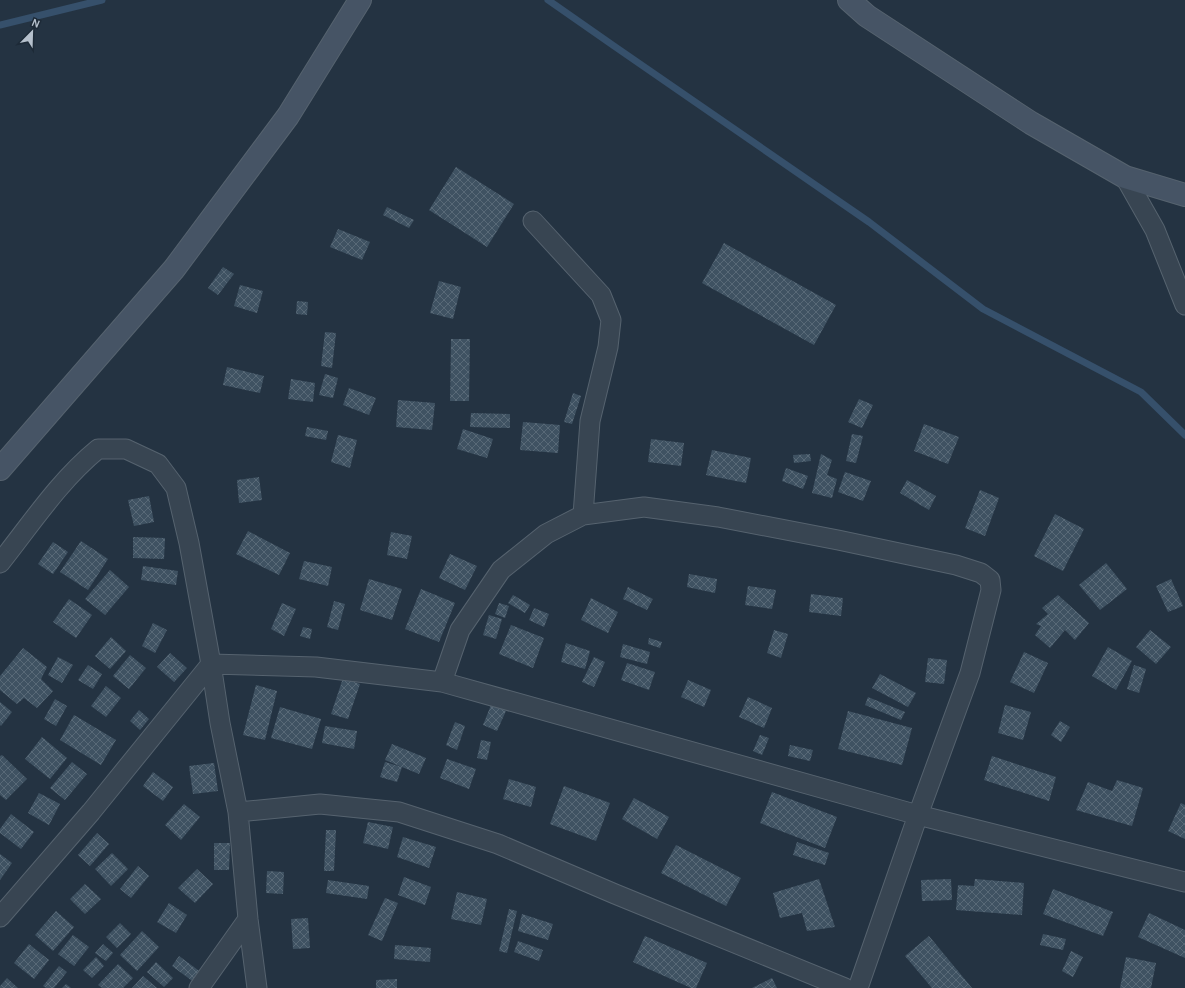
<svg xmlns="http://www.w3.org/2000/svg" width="1185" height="988" viewBox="0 0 1185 988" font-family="Karla,sans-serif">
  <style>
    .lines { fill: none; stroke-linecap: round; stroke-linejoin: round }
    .stream { stroke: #36506b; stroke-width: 7 }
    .building { fill: url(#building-cross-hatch) }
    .street-casing { stroke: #56636f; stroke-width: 21 }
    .secondary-casing { stroke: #56636f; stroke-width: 24 }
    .street { stroke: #384552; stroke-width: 19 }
    .secondary { stroke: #465465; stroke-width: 22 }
  </style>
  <defs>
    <pattern id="building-cross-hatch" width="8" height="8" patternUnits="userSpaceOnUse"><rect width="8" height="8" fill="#3f5262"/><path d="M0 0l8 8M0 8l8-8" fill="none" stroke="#586977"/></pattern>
  </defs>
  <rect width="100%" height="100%" fill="#243342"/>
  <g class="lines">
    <path class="stream" d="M548 0 614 46 869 222 983 309 1141 392 1185 435
      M0 25 102 0"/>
  </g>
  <path class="building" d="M456 167 514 204 487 247 429 210Z
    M387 207 414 220 409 228 383 215Z
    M338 229 370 242 362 260 330 247Z
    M724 243 836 305 814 345 702 283Z
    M223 267 234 274 218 295 208 288Z
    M439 281 461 287 453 319 430 313Z
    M240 285 263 291 257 313 234 306Z
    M297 301 308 302 307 315 296 314Z
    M325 332 336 333 332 368 321 366Z
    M451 339H470L469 401H450Z
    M227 367 264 376 260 393 223 385Z
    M325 374 338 378 333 398 319 395Z
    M291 379 315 383 313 402 288 399Z
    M349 388 376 398 369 415 343 405Z
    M573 393 581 396 572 424 564 422Z
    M859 399 873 405 862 428 848 422Z
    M398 400 435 403 432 430 396 427Z
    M471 413 510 414V428L470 427Z
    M523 422 560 425 558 453 520 450Z
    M924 424 959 437 948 464 914 451Z
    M307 427 328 431 326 440 305 436Z
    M463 429 493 439 487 458 457 449Z
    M852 434 863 436 856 463 846 461Z
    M338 435 357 440 350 468 331 462Z
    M651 439 684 443 681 466 648 462Z
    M712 450 751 458 746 483 706 475Z
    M810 454 811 461 794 463 793 455Z
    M821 454 832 460 827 475 837 479 832 498 812 493Z
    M786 468 808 476 803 489 782 481Z
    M845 472 871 481 863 501 838 492Z
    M259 477 262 500 239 503 237 480Z
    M907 480 936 496 929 510 900 493Z
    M980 490 999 498 985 536 965 528Z
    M149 496 154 522 134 526 128 500Z
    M1055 514 1084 529 1063 571 1034 556Z
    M248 531 290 553 279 575 236 554Z
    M391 532 412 536 407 559 387 555Z
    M133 537 165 538 164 559 133 558Z
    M81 541 108 559 88 590 60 572Z
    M53 542 68 552 53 574 38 564Z
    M450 554 477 566 465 590 439 578Z
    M304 561 332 567 328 586 299 579Z
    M1106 563 1127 589 1100 610 1079 585Z
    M143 566 178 571 176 585 141 580Z
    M110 570 129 587 105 615 85 599Z
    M689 574 717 579 715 593 687 587Z
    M369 579 402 589 392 620 360 610Z
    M1171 579 1183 606 1168 612 1156 586Z
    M748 586 776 590 772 609 745 605Z
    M628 587 653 599 647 610 623 599Z
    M421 589 455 603 439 642 405 629Z
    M811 594 843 598 841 616 809 612Z
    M513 595 530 605 525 613 508 603Z
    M1058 595 1089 623 1075 640 1065 630 1050 648 1035 635 1041 626 1036 624 1048 614 1042 608Z
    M591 598 618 612 608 633 581 620Z
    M69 599 92 615 76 638 53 622Z
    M334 601 345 604 338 630 327 627Z
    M282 603 296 609 284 636 271 629Z
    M499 603 509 606 505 618 495 614Z
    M534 608 549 614 544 627 529 620Z
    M489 615 502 619 496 639 483 635Z
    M153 623 167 630 155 653 142 646Z
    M511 625 544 638 533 668 499 654Z
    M303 627 312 629 310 639 300 636Z
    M774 630 788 634 781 658 767 653Z
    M1150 630 1171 647 1156 664 1136 647Z
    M111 637 126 651 110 669 95 656Z
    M649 638 662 642 660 648 648 644Z
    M566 643 590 651 585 669 561 662Z
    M623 644 650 652 647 664 620 657Z
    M1108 647 1132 661 1116 690 1092 676Z
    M23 648 47 667 41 679 53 691 37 708 24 698 17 704 0 690V676Z
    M1024 652 1048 663 1034 693 1010 682Z
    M170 653 187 668 174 682 157 667Z
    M130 655 146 668 129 689 113 676Z
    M58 657 73 665 62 683 48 675Z
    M594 657 605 662 594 687 582 682Z
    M928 658 947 660 944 684 925 682Z
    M627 663 655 672 649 690 621 680Z
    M88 665 102 674 93 689 78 680Z
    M1134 665 1146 669 1139 693 1127 689Z
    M880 674 916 693 908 707 872 688Z
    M343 678 360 684 348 719 331 714Z
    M688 680 711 690 704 707 681 697Z
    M256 685 277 691 265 740 243 735Z
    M106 686 121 698 106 717 91 706Z
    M748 697 772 708 764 728 739 717Z
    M868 697 905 712 901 720 865 705Z
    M55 699 67 706 56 726 44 719Z
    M0 702 12 712 1 726 0 725Z
    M491 705 506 711 497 731 483 725Z
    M1005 705 1031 712 1023 740 998 733Z
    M280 707 321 719 312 749 271 738Z
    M139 710 149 719 140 730 130 721Z
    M848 711 912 728 902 765 838 749Z
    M74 715 116 740 101 765 60 740Z
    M1060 721 1070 727 1061 742 1051 735Z
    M455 722 465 726 457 750 446 745Z
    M325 726 357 731 354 749 322 743Z
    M760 735 769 738 762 755 753 751Z
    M42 737 67 758 50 779 25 759Z
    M481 740 491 742 487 760 477 758Z
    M392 744 426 758 419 774 385 760Z
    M790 745 813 750 810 761 788 756Z
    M2 755 27 779 6 800 0 795V756Z
    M992 756 1056 777 1049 801 984 780Z
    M447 759 476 769 469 789 440 778Z
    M72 762 87 774 65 800 50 788Z
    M385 762 402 767 397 782 380 777Z
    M214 763 218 791 193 794 189 766Z
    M153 772 173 787 163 801 143 786Z
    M509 779 536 787 531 807 503 799Z
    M1117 780 1143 788 1132 826 1076 810 1088 782 1112 791Z
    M564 786 610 803 596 841 550 824Z
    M772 792 837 817 825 848 760 823Z
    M39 793 60 804 49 825 28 813Z
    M634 798 669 817 657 839 622 819Z
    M1181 803 1185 805V839L1168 831Z
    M184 804 200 817 181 840 165 825Z
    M11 814 34 832 21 849 0 833V829Z
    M368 822 393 827 388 849 363 843Z
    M326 830H336L334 871H324Z
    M97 833 109 844 90 866 78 855Z
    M403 837 436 847 429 868 397 857Z
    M797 842 829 853 825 865 793 855Z
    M214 843H230L229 870H214Z
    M676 845 741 878 726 906 661 873Z
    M112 853 128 869 111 886 95 869Z
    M0 854 12 863 0 880Z
    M138 866 149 876 131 898 120 889Z
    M197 869 213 884 195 903 178 888Z
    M267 871 284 872 283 894 266 893Z
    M404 877 431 887 425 905 398 895Z
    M819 879 835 927 807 931 802 913 780 918 773 893Z
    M951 879 952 900 922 901 921 880Z
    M975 879 1024 883 1022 915 956 910 958 885 974 886Z
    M328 880 369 886 367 899 326 893Z
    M85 884 101 899 85 914 70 899Z
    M1053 889 1113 912 1103 936 1043 914Z
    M457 892 487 899 481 925 451 919Z
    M385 898 398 903 382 941 368 935Z
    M169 903 187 915 176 933 157 922Z
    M509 909 517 911 507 953 499 951Z
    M56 911 74 927 53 951 35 935Z
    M1149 913 1185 930V958L1138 937Z
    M522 914 553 924 548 940 518 931Z
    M308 918 310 948 293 949 291 919Z
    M120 923 131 934 117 948 106 937Z
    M142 931 159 947 137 971 120 955Z
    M1043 934 1066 939 1063 950 1040 945Z
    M73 935 89 947 74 966 58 954Z
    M645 936 707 963 696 988H691L633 962Z
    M929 936 972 988H932L905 956Z
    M518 941 543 950 539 961 514 952Z
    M29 944 49 960 34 979 14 963Z
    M103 944 113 953 106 961 95 953Z
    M395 945 431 948 430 962 394 959Z
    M1071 951 1083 957 1073 977 1062 971Z
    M179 956 202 973 195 983 172 966Z
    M96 957 104 966 92 978 83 970Z
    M1126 957 1156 963 1151 988H1120Z
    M156 962 173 978 164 987 147 972Z
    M118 964 133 978 123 988H102L98 985Z
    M59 966 67 972 54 988H46L43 986Z
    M143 976 157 988H132Z
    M7 978 18 988H0V986Z
    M772 978 777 988H752Z
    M397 979V988H376V980Z
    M66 984 71 988H62Z"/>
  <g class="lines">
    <defs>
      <path id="street" d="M1125 177 1155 230 1185 305
        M533 221 601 295 611 320 608 347 590 421 583 515
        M0 563C31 524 59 481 98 449H126L158 464 176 488 189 543 211 664 220 723 238 812 248 919 257 988
        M442 682 460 630 501 570 546 534 583 515 644 507 718 517 838 540 956 565 981 573 990 580 991 590 970 673 918 815 858 988
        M238 812 320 804 399 812 498 844 615 894 845 988
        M0 917 91 812 211 664 316 667 442 682 918 815 1185 882
        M199 988 248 919"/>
      <path id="secondary" d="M849 0 867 16 1031 123 1125 177 1185 195
        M0 469 174 269 288 116 360 0"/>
    </defs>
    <use href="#street" class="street-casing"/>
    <use href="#secondary" class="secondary-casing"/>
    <use href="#street" class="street"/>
    <use href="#secondary" class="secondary"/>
  </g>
  <g transform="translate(32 32) rotate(23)" stroke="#1d2a37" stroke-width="3" paint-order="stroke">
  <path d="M0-3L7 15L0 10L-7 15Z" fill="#b5c0cc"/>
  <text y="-6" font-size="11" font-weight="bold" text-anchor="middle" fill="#b5c0cc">N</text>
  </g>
</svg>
